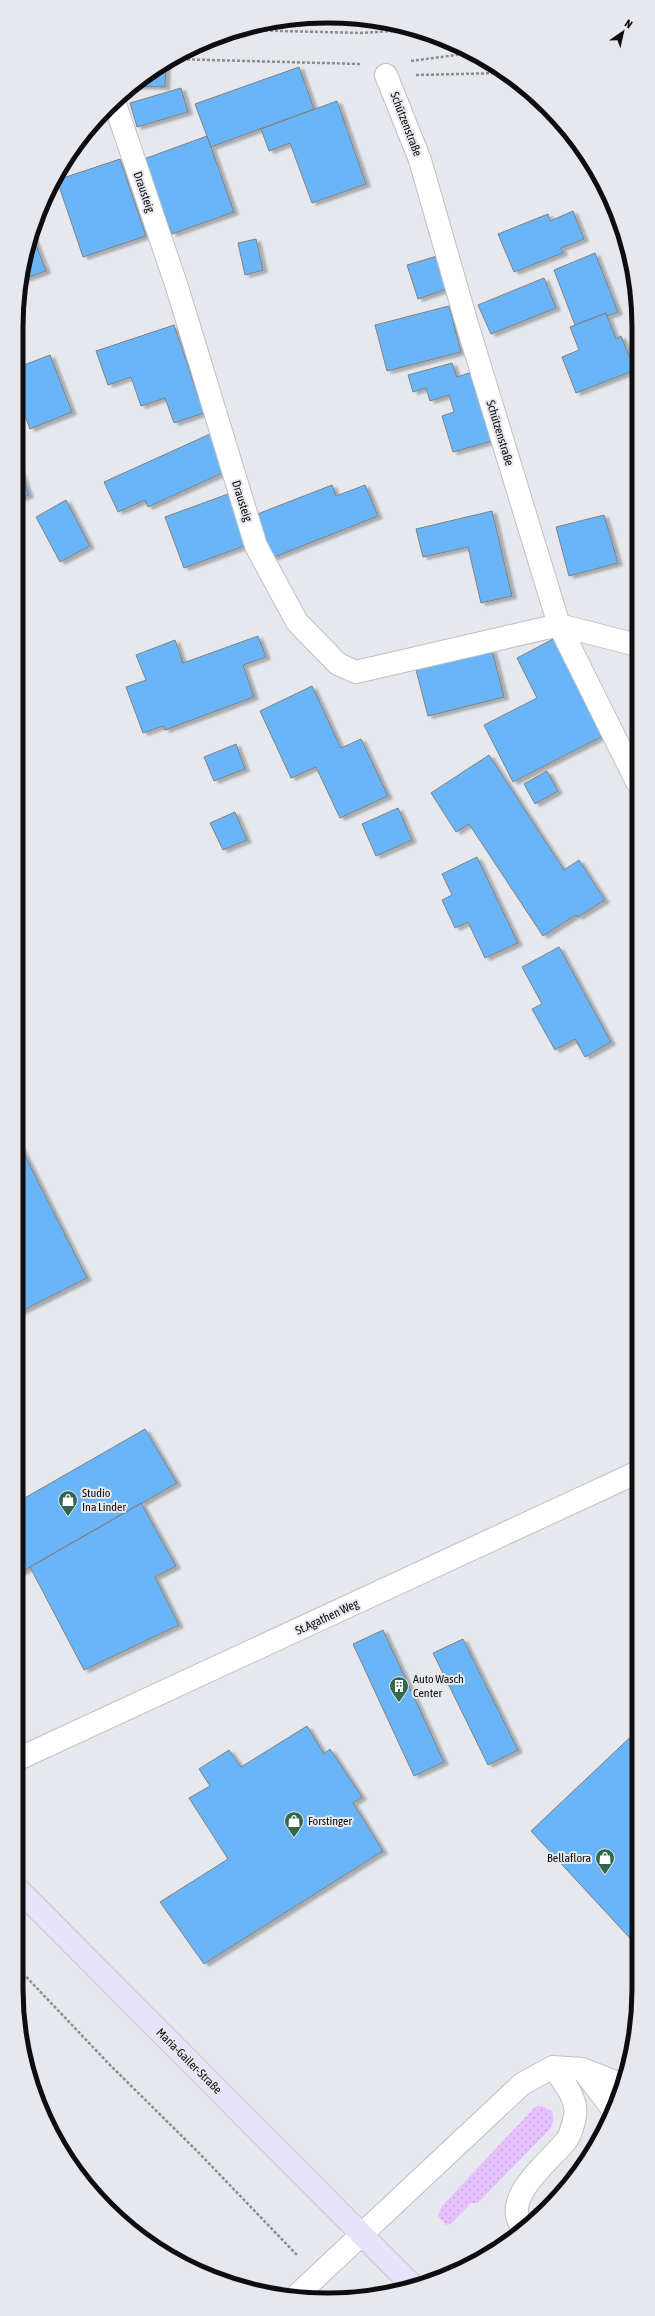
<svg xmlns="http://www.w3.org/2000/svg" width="655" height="2316" viewBox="0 0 655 2316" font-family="'Asap Condensed',sans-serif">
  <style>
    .grass { fill: url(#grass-dots) }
    .building { fill: #6ab5f8; stroke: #7e8286; filter: url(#shadow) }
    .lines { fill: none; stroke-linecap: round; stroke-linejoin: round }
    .minor-casing { stroke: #bec0c5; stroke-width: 24 }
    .major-casing { stroke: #c5c5c6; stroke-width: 24 }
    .path { stroke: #8b8c8f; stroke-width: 2.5; stroke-dasharray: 3 2; stroke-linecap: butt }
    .minor { stroke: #fff; stroke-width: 22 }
    .major { stroke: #e6e3fb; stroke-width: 22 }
    .labels { text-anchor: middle; stroke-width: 4; stroke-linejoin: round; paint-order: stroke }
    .street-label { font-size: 12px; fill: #0e0e10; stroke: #e6e8ed }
    .poi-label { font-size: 12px; fill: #0e0e10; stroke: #e6e8ed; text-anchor: start }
    .rim { fill: none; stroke: #0e0e10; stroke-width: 5 }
  </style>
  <defs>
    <pattern id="grass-dots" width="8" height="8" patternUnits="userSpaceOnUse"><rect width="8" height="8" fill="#e7c1ff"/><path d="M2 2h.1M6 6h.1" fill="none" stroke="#c5a5da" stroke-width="1.8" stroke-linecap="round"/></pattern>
    <filter id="shadow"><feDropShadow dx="4.5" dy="2.5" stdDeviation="1" flood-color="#0004"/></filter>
  </defs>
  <rect width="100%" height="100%" fill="#e6e8ed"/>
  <path class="grass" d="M541 2106 552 2111C555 2119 553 2122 550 2129L478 2203H471L451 2224 446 2225 438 2216 442 2206 535 2107Z"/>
  <path class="building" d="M166 62 165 87 133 86 154 69Z
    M299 67 314 109 211 147 195 104Z
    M181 88 188 112 137 127 130 103Z
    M337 101 366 184 312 203 290 143 269 151 261 129Z
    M207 136 234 212 172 234 144 159Z
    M120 159 146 236 83 257 57 180Z
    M573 211 584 239 561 248 563 253 514 272 498 234 548 214 550 221Z
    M32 234 46 271 21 280 22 267Z
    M256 239 263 270 245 275 238 243Z
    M595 253 618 312 607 316 606 313 575 325 554 270Z
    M437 256 447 289 418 299 407 265Z
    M544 278 556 308 491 334 478 305Z
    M449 306 461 352 387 371 375 325Z
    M606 313 616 339 621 336 635 370 576 393 562 357 579 350 570 327Z
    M174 325 204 413 174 423 165 398 141 406 131 377 108 385 96 351Z
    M50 355 72 412 30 429 16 392V368Z
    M452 363 457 377 472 372 492 441 453 452 442 416 454 412 449 395 430 401 426 388 413 392 408 375Z
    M210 434 227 471 148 507 145 500 118 512 104 482Z
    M16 459 29 495 16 500Z
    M332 485 336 496 365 485 378 516 272 558 255 515Z
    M228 494 247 545 184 568 165 517Z
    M66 500 90 546 60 562 36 517Z
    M492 511 512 596 481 603 468 547 423 557 416 529Z
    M604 515 618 563 569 576 556 527Z
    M258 636 266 657 243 665 254 697 165 730 163 726 143 733 126 687 146 680 136 655 175 640 183 663Z
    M555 638 605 735 513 782 484 725 537 698 517 658Z
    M492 650 504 697 428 716 416 670Z
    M312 686 341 748 361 739 388 796 340 818 316 767 291 778 260 711Z
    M236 744 245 769 214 781 204 757Z
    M489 755 564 870 579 860 605 900 578 917 576 915 543 936 469 824 456 832 431 793Z
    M547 771 558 791 535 804 524 784Z
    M398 808 412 840 376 856 362 824Z
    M235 812 247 840 223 850 210 823Z
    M477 857 518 943 485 958 468 922 455 928 442 900 452 895 442 874Z
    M559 947 611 1042 585 1057 575 1039 555 1050 532 1009 542 1004 522 967Z
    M19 1144 87 1278 16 1314V1145Z
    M145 1429 177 1483 16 1575V1503Z
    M141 1503 176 1566 155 1577 179 1625 84 1670 30 1567Z
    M383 1630 444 1762 414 1776 353 1644Z
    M463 1639 518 1750 488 1765 433 1653Z
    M307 1726 324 1754 330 1749 362 1797 353 1803 383 1851 204 1964 160 1902 228 1859 189 1798 210 1786 199 1769 229 1750 241 1767Z
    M639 1729V1948L531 1831Z"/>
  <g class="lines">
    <defs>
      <path id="minor" d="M386 75 420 160 467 324 559 625 637 782
        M114 101 177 287 256 546 297 622 338 664 356 672 559 625 637 645
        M16 1760 638 1472
        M582 2069 611 2107
        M524 2229C498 2200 549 2162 566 2141 570 2136 574 2123 575 2116 578 2098 562 2080 553 2067
        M295 2297 522 2084 553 2067 582 2069 620 2084"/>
      <path id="major" d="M16 1887 414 2287"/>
    </defs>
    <use href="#minor" class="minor-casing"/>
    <use href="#major" class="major-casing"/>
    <path class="path" d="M240 30 360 33 409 30
      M172 59 361 64
      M411 61 471 53
      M416 75 502 73
      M16 1966 108 2063 198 2152 297 2255"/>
    <use href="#minor" class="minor"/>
    <use href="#major" class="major"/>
  </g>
  <defs>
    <symbol id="shop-pin" viewBox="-11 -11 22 30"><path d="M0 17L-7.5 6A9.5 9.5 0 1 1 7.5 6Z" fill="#33684e" stroke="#e6e8ed"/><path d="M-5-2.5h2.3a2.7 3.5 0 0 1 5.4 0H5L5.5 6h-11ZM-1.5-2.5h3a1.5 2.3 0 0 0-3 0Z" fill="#fff"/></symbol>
    <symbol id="building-pin" viewBox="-11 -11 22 30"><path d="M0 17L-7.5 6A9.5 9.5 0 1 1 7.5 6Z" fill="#33684e" stroke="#e6e8ed"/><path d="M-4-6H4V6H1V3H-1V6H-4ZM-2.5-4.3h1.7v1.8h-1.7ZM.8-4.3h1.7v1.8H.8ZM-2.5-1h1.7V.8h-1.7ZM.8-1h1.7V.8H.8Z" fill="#fff"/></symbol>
  </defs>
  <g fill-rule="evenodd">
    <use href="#shop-pin" x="57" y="1489" width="22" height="30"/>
    <use href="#building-pin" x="388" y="1675" width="22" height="30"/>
    <use href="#shop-pin" x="283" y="1810" width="22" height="30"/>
    <use href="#shop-pin" x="594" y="1847" width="22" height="30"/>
  </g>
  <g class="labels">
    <g class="street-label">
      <text transform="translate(406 124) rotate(69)" y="4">Schützenstraße</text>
      <text transform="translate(144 192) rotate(71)" y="4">Drausteig</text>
      <text transform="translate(500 433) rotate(73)" y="4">Schützenstraße</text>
      <text transform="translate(242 501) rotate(72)" y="4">Drausteig</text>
      <text transform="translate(327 1617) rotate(-25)" y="4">St.Agathen Weg</text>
      <text transform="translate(189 2061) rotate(45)" y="4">Maria-Gailer-Straße</text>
    </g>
    <g class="poi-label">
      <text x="82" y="1497">Studio<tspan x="82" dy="14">Ina Linder</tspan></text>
      <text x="413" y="1683">Auto Wasch<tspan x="413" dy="14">Center</tspan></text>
      <text x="308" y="1825">Forstinger</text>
      <text x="591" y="1862" text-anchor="end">Bellaflora</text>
    </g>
  </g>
  <path d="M0 0H655V2316H0ZM327 23H328A304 304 0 0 1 632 327V1989A304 304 0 0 1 328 2293H327A304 304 0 0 1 23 1989V327A304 304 0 0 1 327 23Z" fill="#e6e8ed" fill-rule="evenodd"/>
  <path class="rim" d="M327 23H328A304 304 0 0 1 632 327V1989A304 304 0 0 1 328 2293H327A304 304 0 0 1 23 1989V327A304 304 0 0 1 327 23Z"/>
  <g transform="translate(623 32) rotate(34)" stroke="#e6e8ed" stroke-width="3" paint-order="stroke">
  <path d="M0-3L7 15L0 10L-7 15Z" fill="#0e0e10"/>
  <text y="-6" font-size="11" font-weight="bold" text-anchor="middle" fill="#0e0e10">N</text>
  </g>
</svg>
